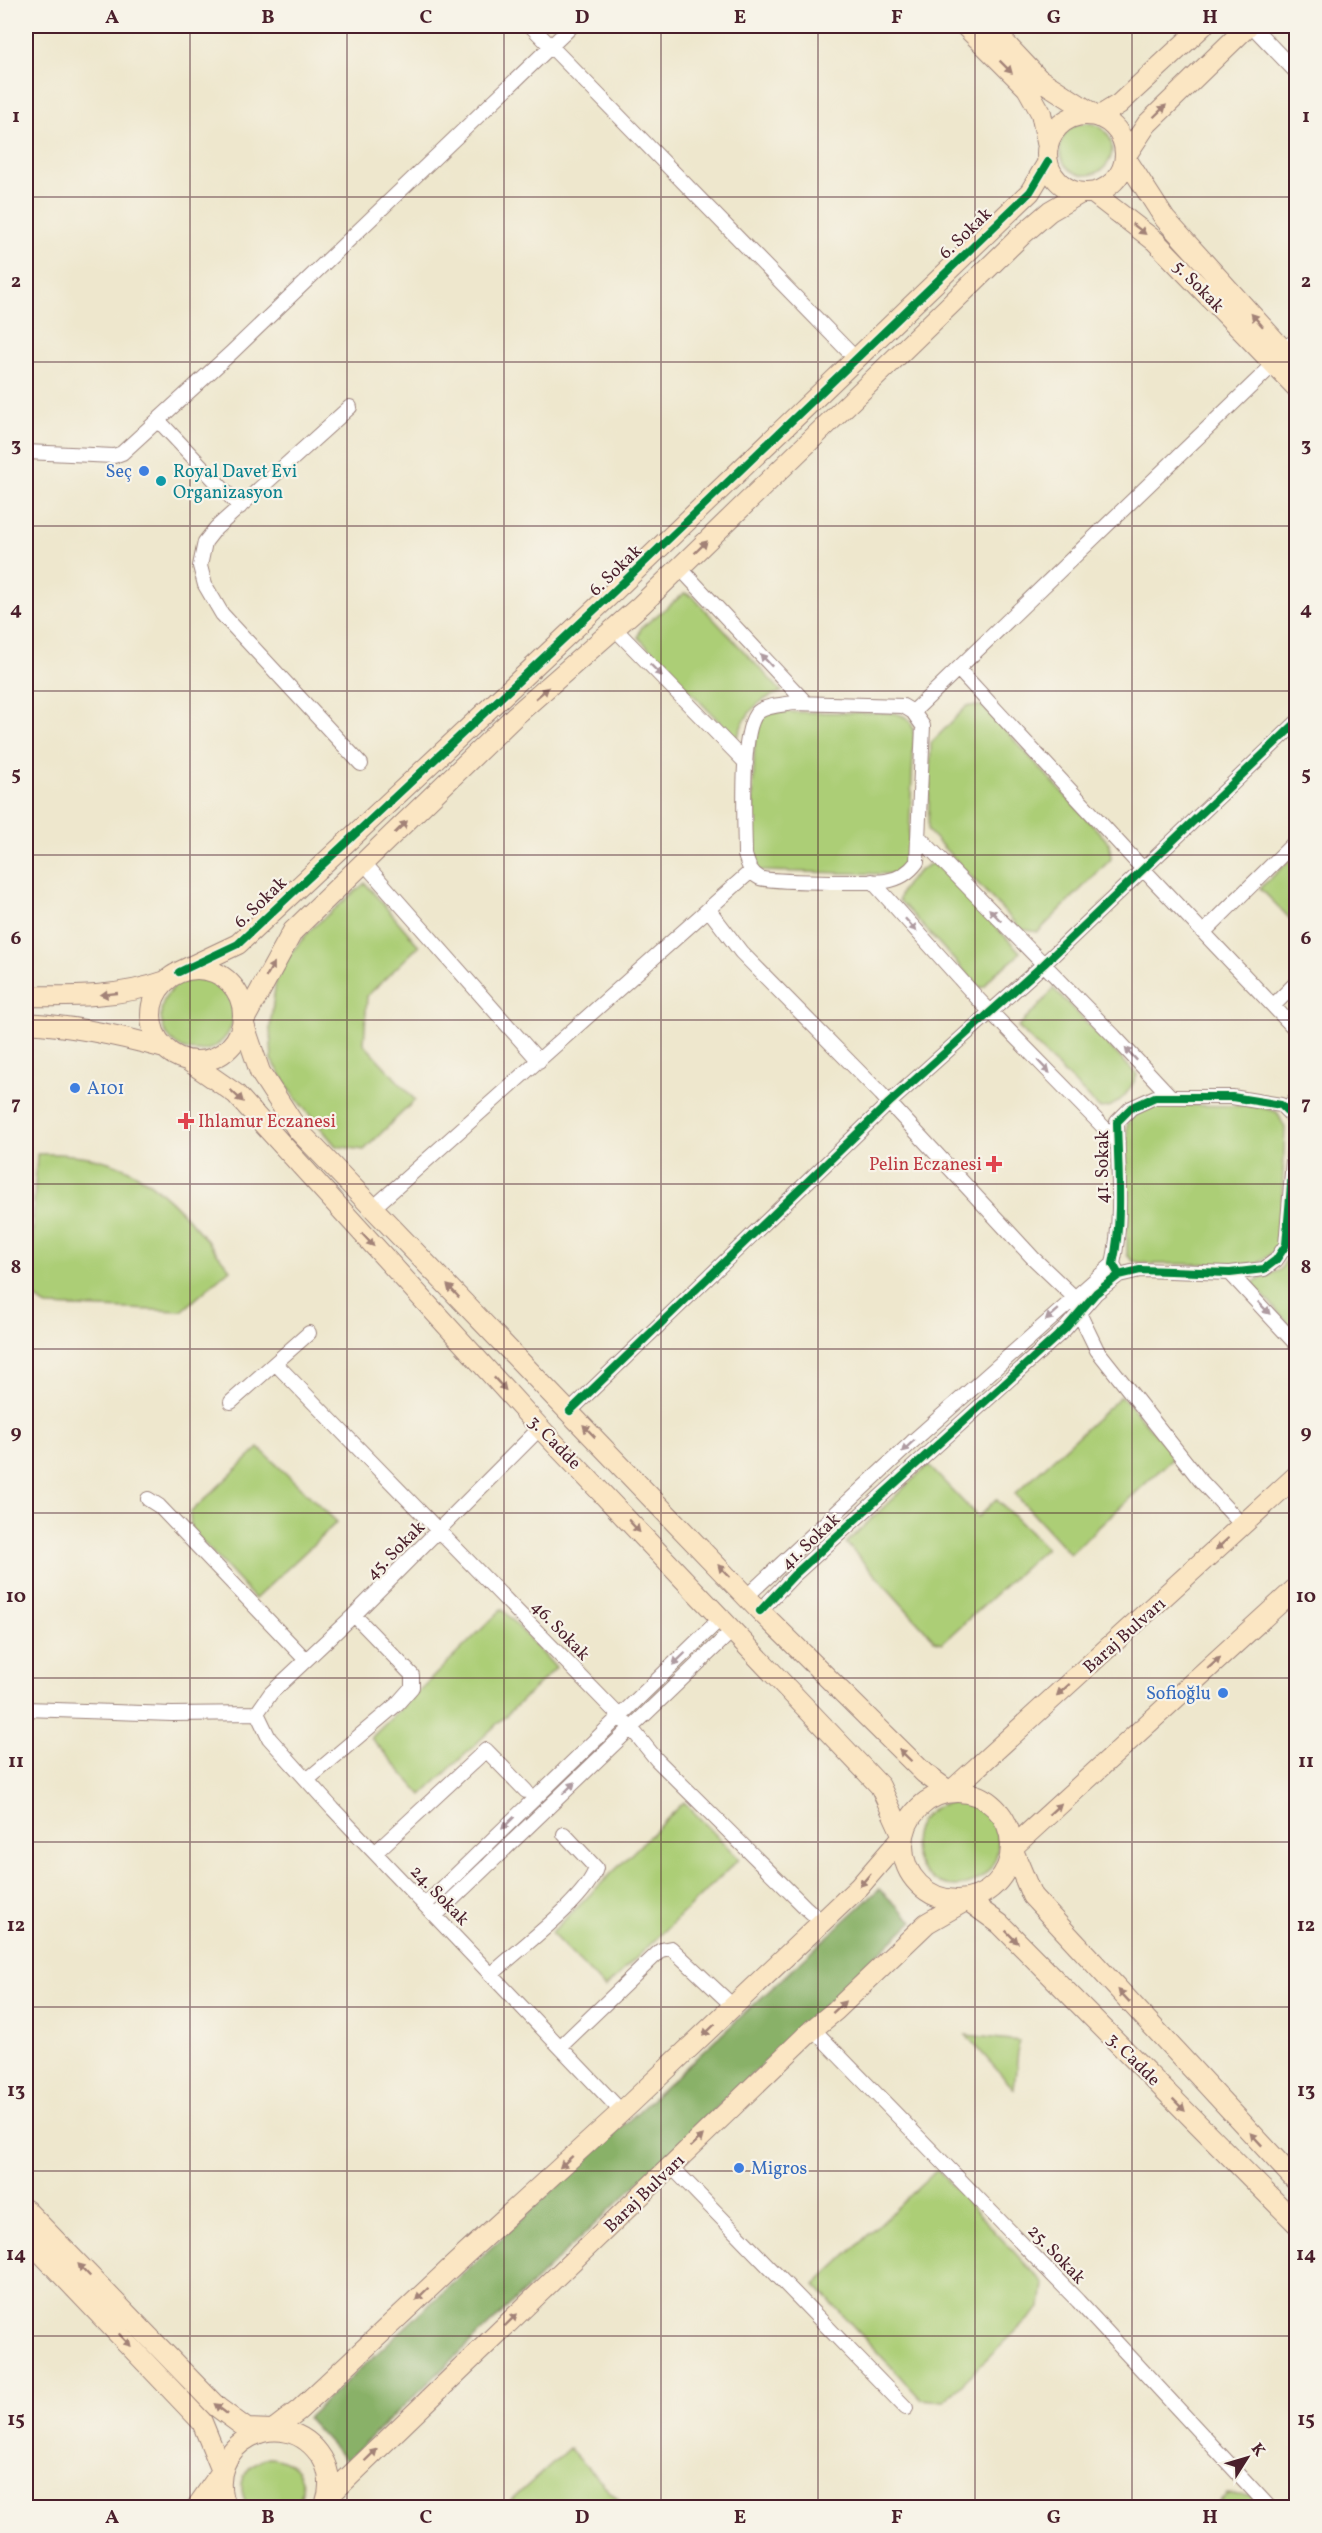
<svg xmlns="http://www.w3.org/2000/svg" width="1322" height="2533" viewBox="0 0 1322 2533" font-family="Vollkorn,serif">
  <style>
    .green { fill: #acce76; stroke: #7b7650; stroke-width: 1.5 }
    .forest { fill: #89b167; stroke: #6a6849; stroke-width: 1.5 }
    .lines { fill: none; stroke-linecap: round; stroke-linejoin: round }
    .street-casing { stroke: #9c837c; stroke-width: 16 }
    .secondary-casing { stroke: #9c837c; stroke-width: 22 }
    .street { stroke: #fff; stroke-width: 14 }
    .secondary { stroke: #fbe6c3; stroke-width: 20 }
    .cycleway-casing { stroke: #f7f3e8; stroke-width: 11 }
    .cycleway { stroke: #00873e; stroke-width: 8 }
    .oneway { fill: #a28277 }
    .oneway2 { fill: #ae9aa0 }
    .grid { fill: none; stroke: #4a1f2b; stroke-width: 1.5; stroke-opacity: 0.55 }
    .shop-dot { fill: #3f7fe0; stroke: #f7f3e8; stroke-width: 2 }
    .culture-dot { fill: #0f9aa8; stroke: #f7f3e8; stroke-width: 2 }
    .health-dot { fill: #e0444e; stroke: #f7f3e8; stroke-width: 2 }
    .labels { text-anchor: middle; stroke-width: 4.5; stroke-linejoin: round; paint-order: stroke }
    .street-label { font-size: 18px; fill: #4a1f2b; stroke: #f7f3e8 }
    .shop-label { font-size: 18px; fill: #366cbe; stroke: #f7f3e8; text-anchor: end }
    .culture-label { font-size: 18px; fill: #0d838f; stroke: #f7f3e8; text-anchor: start }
    .health-label { font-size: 18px; fill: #be3a42; stroke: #f7f3e8; text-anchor: start }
    .neatline { fill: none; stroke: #4a1f2b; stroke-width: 2 }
    .grid-label { font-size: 20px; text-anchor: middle; font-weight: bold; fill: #4a1f2b }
  </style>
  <rect width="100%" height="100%" fill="#f7f3e8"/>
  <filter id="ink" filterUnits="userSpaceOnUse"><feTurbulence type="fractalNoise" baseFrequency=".0167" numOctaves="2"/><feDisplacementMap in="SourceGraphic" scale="12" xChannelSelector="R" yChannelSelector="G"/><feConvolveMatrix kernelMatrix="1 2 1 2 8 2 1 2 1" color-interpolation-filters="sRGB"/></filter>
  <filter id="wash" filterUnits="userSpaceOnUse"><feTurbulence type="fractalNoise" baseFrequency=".008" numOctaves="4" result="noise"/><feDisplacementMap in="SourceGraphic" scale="24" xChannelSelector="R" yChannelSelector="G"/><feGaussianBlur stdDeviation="1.35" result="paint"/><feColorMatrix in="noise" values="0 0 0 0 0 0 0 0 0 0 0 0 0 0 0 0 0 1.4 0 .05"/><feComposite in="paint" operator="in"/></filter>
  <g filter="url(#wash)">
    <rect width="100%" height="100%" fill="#eee7cd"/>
    <path class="green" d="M1060 149a26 26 0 1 1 52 0a26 26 0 1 1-52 0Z
      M685 593 693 597 782 692C758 699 745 713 738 736L734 737 638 637 641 628Z
      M967 706H983L1110 844 1111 859 1038 932 1021 929 928 831 931 743Z
      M772 712 894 713C910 717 912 720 914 736L908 860 902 871 890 874 759 871 751 858 755 731 759 720Z
      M1296 855V925L1260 888Z
      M934 863 1020 952C1014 964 994 969 985 986L980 988 899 900C900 887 921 866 934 863Z
      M365 883 419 946 367 996 364 1044 415 1100 364 1150 336 1146 293 1095 272 1060 270 1028 276 980 290 954 311 929Z
      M161 1015a36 36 0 1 1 72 0a36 36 0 1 1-72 0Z
      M1053 988 1137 1075C1130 1091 1118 1108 1099 1108L1018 1027C1031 1013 1044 1004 1053 988Z
      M1150 1105 1256 1106 1277 1112 1285 1128 1280 1245 1266 1258 1254 1264H1151L1133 1261 1127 1255V1126L1132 1116Z
      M37 1154C70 1153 107 1157 136 1174 173 1196 203 1236 230 1269L182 1311 47 1306C33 1299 30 1289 30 1274Z
      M1296 1242V1332L1252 1283 1280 1270Z
      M1121 1396 1175 1456 1070 1554 1015 1494Z
      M259 1448 337 1522 255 1599 191 1529 190 1513Z
      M928 1465 978 1517 996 1499 1046 1548 942 1643 935 1641 846 1543Z
      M502 1609 556 1668 422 1795 371 1738Z
      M684 1802 739 1859 605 1988 551 1933Z
      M914 1844a42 42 0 1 1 84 0a42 42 0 1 1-84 0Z
      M966 2035 1019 2041 1014 2089Z
      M937 2170 1044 2284 1041 2307 944 2401 921 2399 815 2285Z
      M569 2448 625 2507H504Z
      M270 2457C297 2459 312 2484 295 2507H249C234 2486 244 2463 270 2457Z
      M1227 2494 1251 2496 1262 2508H1212Z"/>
    <path class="forest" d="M879 1889 913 1921 346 2461 307 2418Z"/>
  </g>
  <g filter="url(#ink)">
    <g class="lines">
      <defs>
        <path id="street" d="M531 26 856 359
          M1252 26 1296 72
          M1283 348 1296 341
          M350 407 216 528 205 542 200 566 205 585 222 614 361 764
          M158 420 240 507
          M26 452 114 456 122 453 231 353 572 26
          M680 568 806 703
          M615 629 746 763
          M958 669 1143 869 1296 1030
          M794 703 903 706 913 712 923 726 917 862C909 873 899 879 886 881 873 883 768 882 760 878 750 873 748 864 745 855 745 828 739 729 758 712 767 705 783 705 794 703Z
          M913 712 1274 364
          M918 836 1114 1036 1171 1097
          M364 863 539 1061
          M872 881 979 1000 1118 1142
          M709 910 741 952 881 1094 1033 1258 1074 1297 1079 1313 1097 1350 1200 1480 1243 1526
          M1204 932 1296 841
          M1274 1005 1296 983
          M1286 1110 1296 1098
          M373 1208 751 871
          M1230 1273 1296 1344
          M275 1363 631 1728 657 1760 805 1907 822 1922
          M231 1402 309 1333
          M570 1411 889 1103 1044 964 1296 723
          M540 1428 354 1615 271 1693 257 1713 269 1738 333 1809 622 2112
          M148 1499 159 1506 306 1660
          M747 1596 912 1442 1113 1264
          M760 1611 794 1575 1065 1329 1096 1293 1119 1275 1140 1270 1230 1273 1264 1269 1276 1260 1286 1245 1295 1137V1119L1281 1105 1232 1097H1155L1131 1108 1117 1122C1118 1168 1123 1219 1113 1264L1119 1275
          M26 1709 172 1714 257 1713
          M307 1780 397 1704 412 1687V1675L354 1615
          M375 1853 486 1750 526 1791
          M425 1905 721 1618
          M436 1915 733 1630
          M491 1975C517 1950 587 1899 596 1868L564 1834
          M813 2029 1078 2301 1270 2508
          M560 2047 661 1950 671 1948 733 2006
          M671 2166 906 2408"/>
        <path id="secondary" d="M965 26 1027 88 1041 113 1048 147
          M989 26 1039 79 1098 117 1119 104 1203 26
          M1248 26 1147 124 1125 157 1165 219 1296 364
          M1047 154a39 39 0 1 1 78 0a39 39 0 1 1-78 0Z
          M1081 193 1050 211 1022 235 641 605 516 715 293 931 243 1022 260 1072 297 1129 760 1611 924 1773 950 1792 1296 1476
          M1093 193 1155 241 1296 387
          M151 1015a46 46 0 1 1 92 0a46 46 0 1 1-92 0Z
          M179 972 238 944 607 598 1030 192 1048 162
          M26 996C73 997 121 997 166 981
          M26 1023C74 1026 118 1035 164 1048
          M1296 1588 1012 1848 1032 1896 1296 2181
          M903 1846a54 54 0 1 1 108 0a54 54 0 1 1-108 0Z
          M26 2210 217 2407 247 2429 273 2430 299 2410 457 2262 630 2104 859 1887 903 1836 880 1786 540 1428 236 1094 190 1062
          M26 2237 202 2422 222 2471 196 2508
          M226 2508C199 2444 285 2399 322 2458 330 2471 331 2488 326 2502
          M333 2508 329 2496 813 2029 835 2011 927 1923 967 1900 1000 1924 1296 2223"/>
      </defs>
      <use href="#street" class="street-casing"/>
      <use href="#secondary" class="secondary-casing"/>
      <use href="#street" class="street"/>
      <use href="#secondary" class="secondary"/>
      <defs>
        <path id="cycleway" d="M179 972 238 944 607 598 1030 192 1048 162
          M570 1411 889 1103 1044 964 1296 723
          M760 1611 794 1575 1065 1329 1096 1293 1119 1275 1140 1270 1230 1273 1264 1269 1276 1260 1286 1245 1295 1137V1119L1281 1105 1232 1097H1155L1131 1108 1117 1122C1118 1168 1123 1219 1113 1264L1119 1275"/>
      </defs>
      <use href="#cycleway" class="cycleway-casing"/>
      <use href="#cycleway" class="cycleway"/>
    </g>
    <defs><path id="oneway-solid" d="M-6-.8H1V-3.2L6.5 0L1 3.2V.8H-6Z" transform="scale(1.5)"/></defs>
    <g class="oneway">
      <use href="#oneway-solid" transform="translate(1006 67) rotate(45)"/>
      <use href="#oneway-solid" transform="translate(1160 111) rotate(-44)"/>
      <use href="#oneway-solid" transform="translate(1139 229) rotate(38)"/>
      <use href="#oneway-solid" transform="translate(1257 320) rotate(-132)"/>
      <use href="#oneway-solid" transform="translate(701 547) rotate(-44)"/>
      <use href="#oneway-solid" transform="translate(542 693) rotate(-41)"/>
      <use href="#oneway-solid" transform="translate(401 827) rotate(-44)"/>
      <use href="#oneway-solid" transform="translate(270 970) rotate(-60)"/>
      <use href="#oneway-solid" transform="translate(109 994) rotate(174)"/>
      <use href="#oneway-solid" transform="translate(237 1096) rotate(43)"/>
      <use href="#oneway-solid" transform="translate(368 1240) rotate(47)"/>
      <use href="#oneway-solid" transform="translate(453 1291) rotate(-134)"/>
      <use href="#oneway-solid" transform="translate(500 1384) rotate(47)"/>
      <use href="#oneway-solid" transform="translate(589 1431) rotate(-134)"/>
      <use href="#oneway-solid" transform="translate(634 1526) rotate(47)"/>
      <use href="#oneway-solid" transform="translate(1222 1544) rotate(138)"/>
      <use href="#oneway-solid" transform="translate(724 1571) rotate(-134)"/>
      <use href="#oneway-solid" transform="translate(1214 1663) rotate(-42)"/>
      <use href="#oneway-solid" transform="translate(1063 1690) rotate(138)"/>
      <use href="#oneway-solid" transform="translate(905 1755) rotate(-136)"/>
      <use href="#oneway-solid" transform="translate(1055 1809) rotate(-42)"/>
      <use href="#oneway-solid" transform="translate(865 1880) rotate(131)"/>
      <use href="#oneway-solid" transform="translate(1012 1937) rotate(45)"/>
      <use href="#oneway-solid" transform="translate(1124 1996) rotate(-133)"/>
      <use href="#oneway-solid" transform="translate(839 2007) rotate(-43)"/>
      <use href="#oneway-solid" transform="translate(709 2030) rotate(136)"/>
      <use href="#oneway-solid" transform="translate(1179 2105) rotate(45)"/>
      <use href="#oneway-solid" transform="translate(1256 2139) rotate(-133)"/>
      <use href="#oneway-solid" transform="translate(697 2141) rotate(-44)"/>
      <use href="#oneway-solid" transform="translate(566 2162) rotate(138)"/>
      <use href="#oneway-solid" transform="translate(84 2270) rotate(-134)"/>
      <use href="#oneway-solid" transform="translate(422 2294) rotate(136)"/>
      <use href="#oneway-solid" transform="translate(511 2320) rotate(-44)"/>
      <use href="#oneway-solid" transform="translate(125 2340) rotate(46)"/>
      <use href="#oneway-solid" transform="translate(221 2409) rotate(-142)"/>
      <use href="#oneway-solid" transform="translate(371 2455) rotate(-44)"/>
    </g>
    <g class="oneway2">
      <use href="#oneway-solid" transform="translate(766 660) rotate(-133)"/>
      <use href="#oneway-solid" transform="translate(656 670) rotate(45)"/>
      <use href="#oneway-solid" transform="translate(995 915) rotate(-134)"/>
      <use href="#oneway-solid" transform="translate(911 925) rotate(48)"/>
      <use href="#oneway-solid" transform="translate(1131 1054) rotate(-133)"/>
      <use href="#oneway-solid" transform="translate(1044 1067) rotate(46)"/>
      <use href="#oneway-solid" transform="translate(1264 1308) rotate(46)"/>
      <use href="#oneway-solid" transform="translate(1052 1315) rotate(139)"/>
      <use href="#oneway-solid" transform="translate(908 1446) rotate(137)"/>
      <use href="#oneway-solid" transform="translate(679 1659) rotate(136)"/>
      <use href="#oneway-solid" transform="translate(569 1788) rotate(-44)"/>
      <use href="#oneway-solid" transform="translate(508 1823) rotate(136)"/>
    </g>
  </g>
  <path class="grid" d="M190 26V2508M347 26V2508M504 26V2508M661 26V2508M818 26V2508M975 26V2508M1132 26V2508M26 197H1296M26 362H1296M26 526H1296M26 691H1296M26 855H1296M26 1020H1296M26 1184H1296M26 1349H1296M26 1513H1296M26 1678H1296M26 1842H1296M26 2007H1296M26 2171H1296M26 2336H1296"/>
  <g class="shop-dot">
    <circle cx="144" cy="471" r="6"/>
    <circle cx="75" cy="1088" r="6"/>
    <circle cx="1223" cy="1693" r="6"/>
    <circle cx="739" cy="2168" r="6"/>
  </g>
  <circle class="culture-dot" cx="161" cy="481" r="6"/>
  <g class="health-dot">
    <path d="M183 1112h6v6h6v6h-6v6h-6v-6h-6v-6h6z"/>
    <path d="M991 1155h6v6h6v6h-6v6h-6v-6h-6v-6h6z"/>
  </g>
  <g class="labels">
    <g class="street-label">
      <text transform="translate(965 233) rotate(-44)" y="6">6. Sokak</text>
      <text transform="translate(1199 286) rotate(46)" y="6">5. Sokak</text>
      <text transform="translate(615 570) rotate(-44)" y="6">6. Sokak</text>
      <text transform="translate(260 902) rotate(-44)" y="6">6. Sokak</text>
      <text transform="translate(1102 1167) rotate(-90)" y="6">41. Sokak</text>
      <text transform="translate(555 1442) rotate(46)" y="6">3. Cadde</text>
      <text transform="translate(810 1541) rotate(-43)" y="6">41. Sokak</text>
      <text transform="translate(395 1550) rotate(-45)" y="6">45. Sokak</text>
      <text transform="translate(561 1630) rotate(46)" y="6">46. Sokak</text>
      <text transform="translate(1124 1635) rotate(-42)" y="6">Baraj Bulvarı</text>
      <text transform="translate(440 1895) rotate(46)" y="6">24. Sokak</text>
      <text transform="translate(1134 2059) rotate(45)" y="6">3. Cadde</text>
      <text transform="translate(644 2193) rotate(-44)" y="6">Baraj Bulvarı</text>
      <text transform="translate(1057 2254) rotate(46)" y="6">25. Sokak</text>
    </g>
    <g class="shop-label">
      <text x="132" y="477">Seç</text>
      <text x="87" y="1094" text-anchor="start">A101</text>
      <text x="1211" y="1699">Sofioğlu</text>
      <text x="751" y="2174" text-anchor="start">Migros</text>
    </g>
    <g class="culture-label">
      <text x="173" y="477">Royal Davet Evi<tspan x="173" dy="21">Organizasyon</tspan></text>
    </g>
    <g class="health-label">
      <text x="198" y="1127">Ihlamur Eczanesi</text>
      <text x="982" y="1170" text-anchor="end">Pelin Eczanesi</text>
    </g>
  </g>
  <rect width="1322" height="2533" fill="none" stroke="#f7f3e8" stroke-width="66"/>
  <g transform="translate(1247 2458) rotate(53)" stroke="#f7f3e8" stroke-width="4.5" paint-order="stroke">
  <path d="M0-4.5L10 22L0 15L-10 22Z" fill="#4a1f2b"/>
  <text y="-9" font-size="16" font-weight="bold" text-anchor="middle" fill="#4a1f2b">K</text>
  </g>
  <rect x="33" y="33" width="1256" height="2467" class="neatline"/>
  <g class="grid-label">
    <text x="112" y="23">A</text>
    <text x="268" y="23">B</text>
    <text x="426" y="23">C</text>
    <text x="582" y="23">D</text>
    <text x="740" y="23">E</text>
    <text x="897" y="23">F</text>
    <text x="1054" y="23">G</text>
    <text x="1210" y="23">H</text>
    <text x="16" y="122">1</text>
    <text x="1306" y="122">1</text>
    <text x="16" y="287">2</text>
    <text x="1306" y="287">2</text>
    <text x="16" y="451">3</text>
    <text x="1306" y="451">3</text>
    <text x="16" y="615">4</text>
    <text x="1306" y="615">4</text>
    <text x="16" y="780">5</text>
    <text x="1306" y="780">5</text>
    <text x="16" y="944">6</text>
    <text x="1306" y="944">6</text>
    <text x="16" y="1109">7</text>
    <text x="1306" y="1109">7</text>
    <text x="16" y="1273">8</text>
    <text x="1306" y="1273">8</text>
    <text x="16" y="1438">9</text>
    <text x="1306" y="1438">9</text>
    <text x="16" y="1602">10</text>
    <text x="1306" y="1602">10</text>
    <text x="16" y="1767">11</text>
    <text x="1306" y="1767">11</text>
    <text x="16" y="1931">12</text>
    <text x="1306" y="1931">12</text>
    <text x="16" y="2096">13</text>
    <text x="1306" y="2096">13</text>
    <text x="16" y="2260">14</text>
    <text x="1306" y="2260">14</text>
    <text x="16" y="2425">15</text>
    <text x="1306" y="2425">15</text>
    <text x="112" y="2523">A</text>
    <text x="268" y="2523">B</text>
    <text x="426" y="2523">C</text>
    <text x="582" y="2523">D</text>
    <text x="740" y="2523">E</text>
    <text x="897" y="2523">F</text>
    <text x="1054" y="2523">G</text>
    <text x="1210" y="2523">H</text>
  </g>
</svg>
